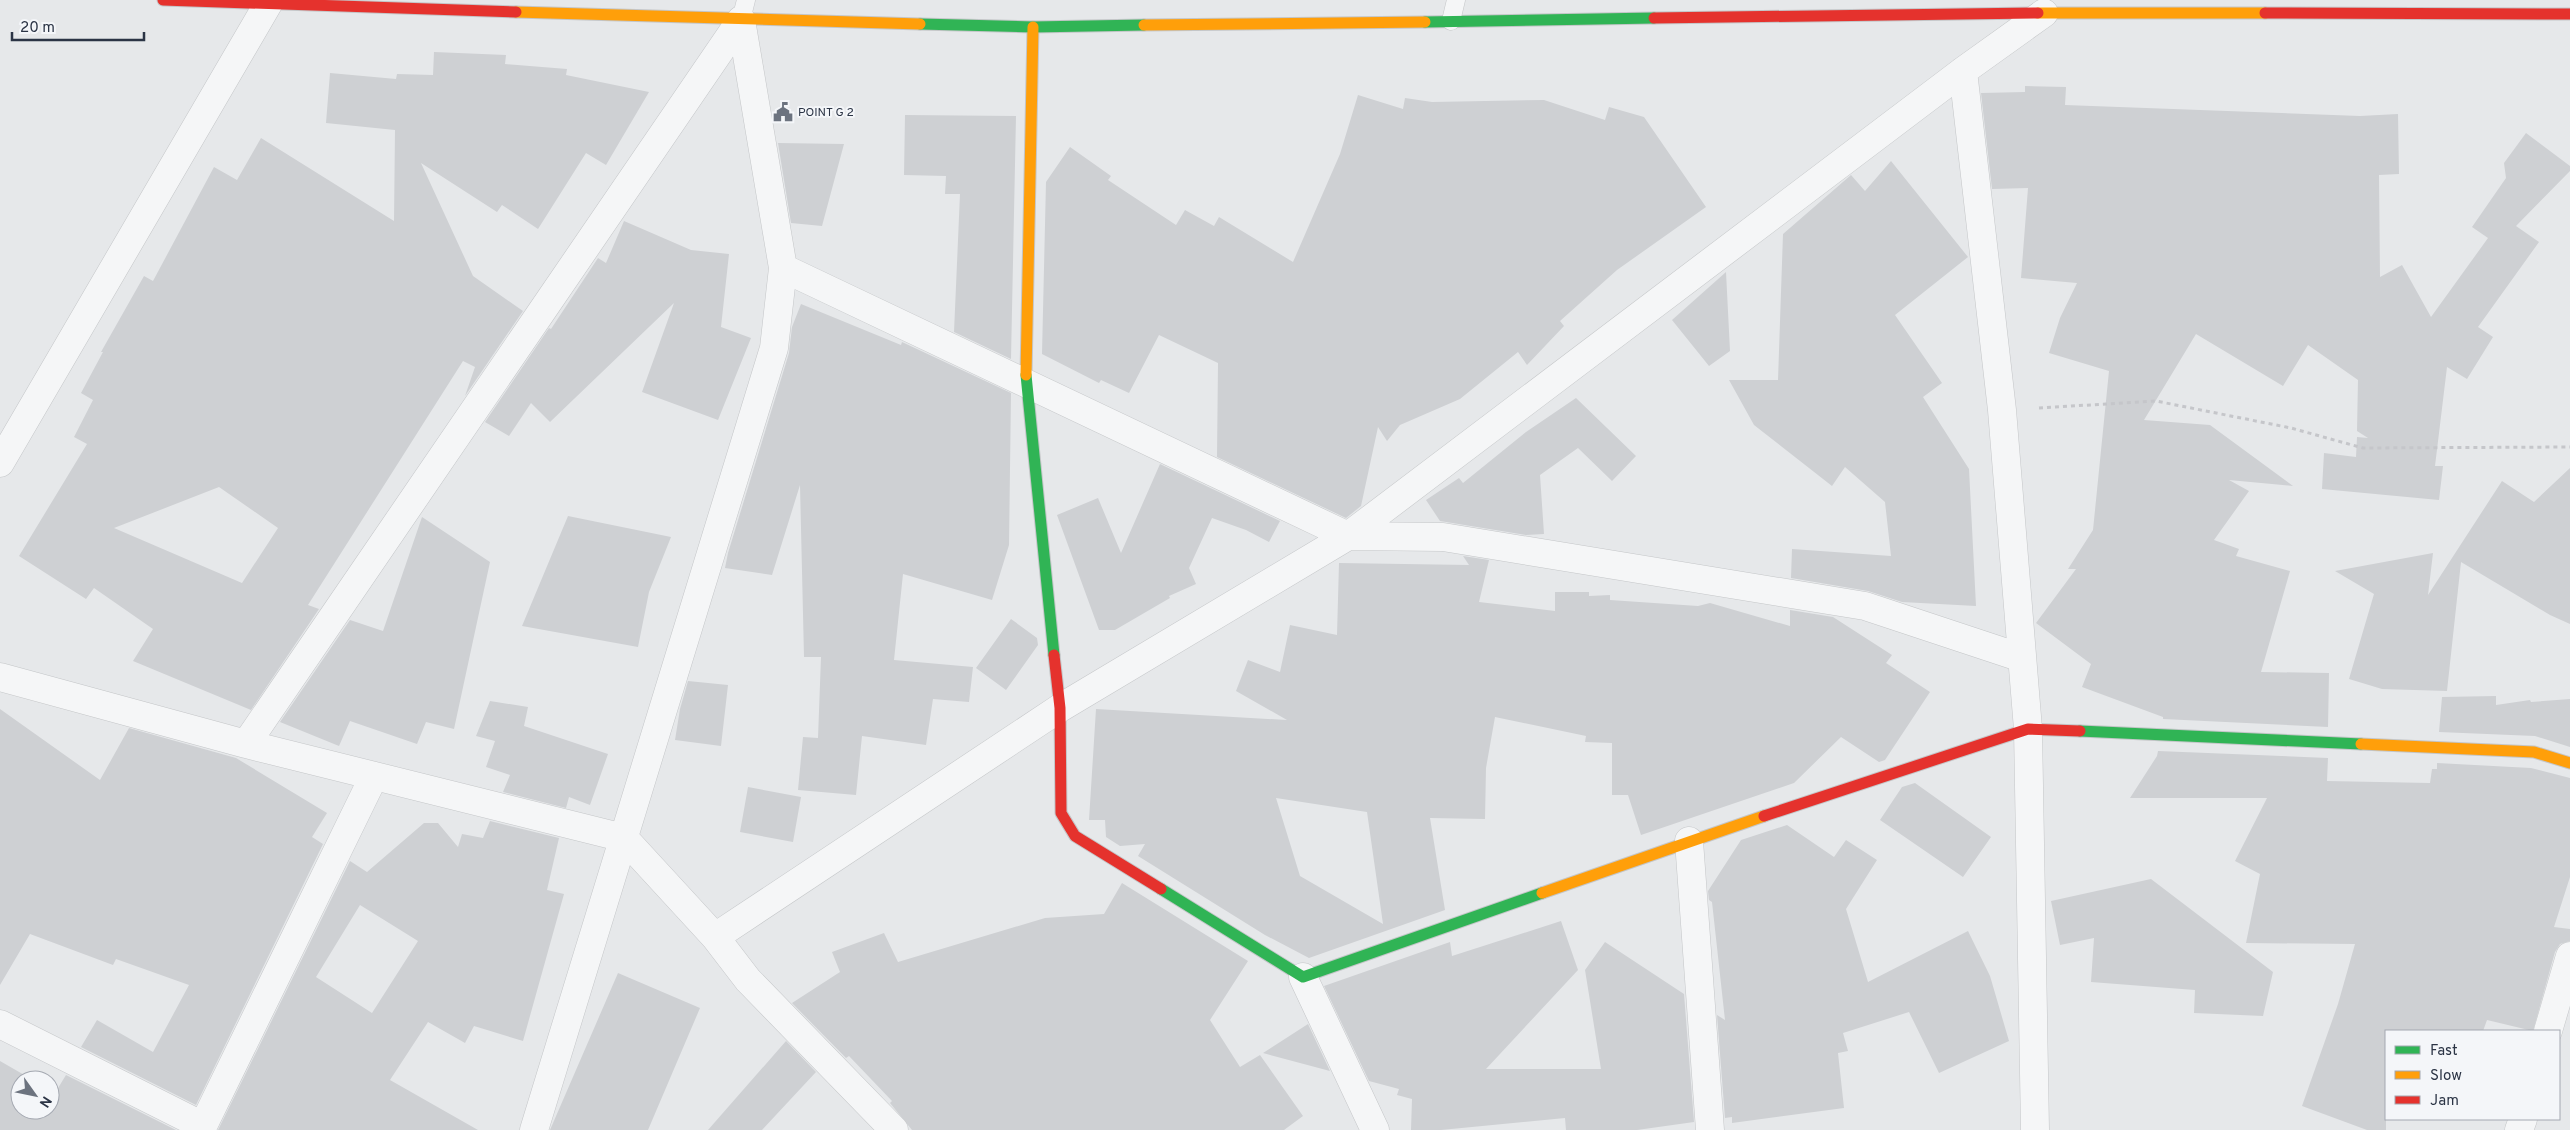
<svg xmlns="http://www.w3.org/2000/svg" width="2570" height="1130" viewBox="0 0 2570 1130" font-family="Overpass,sans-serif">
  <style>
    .building { fill: #ced0d3; fill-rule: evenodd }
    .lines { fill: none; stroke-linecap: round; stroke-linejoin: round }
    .lane-casing { stroke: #c4c6c8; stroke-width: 19 }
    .street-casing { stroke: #c4c6c8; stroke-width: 29 }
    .fast-casing { stroke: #c4c6c8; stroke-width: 13 }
    .slow-casing { stroke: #c4c6c8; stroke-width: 13 }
    .jam-casing { stroke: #c4c6c8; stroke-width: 13 }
    .path { stroke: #c5c6ca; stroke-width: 3; stroke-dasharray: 4 4; stroke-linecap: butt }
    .lane { stroke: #f5f6f7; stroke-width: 18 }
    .street { stroke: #f5f6f7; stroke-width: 28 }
    .fast { stroke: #30b455; stroke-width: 11 }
    .slow { stroke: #ff9f0a; stroke-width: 11 }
    .jam { stroke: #e5322d; stroke-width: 11 }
    .labels { text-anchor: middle; stroke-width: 4; stroke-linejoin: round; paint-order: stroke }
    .poi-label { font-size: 12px; fill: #2b3445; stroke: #f4f6f9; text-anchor: start }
  </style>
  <rect width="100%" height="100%" fill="#e6e8ea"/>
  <path class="building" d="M434 52 506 55 505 64 567 69 566 75 649 92 606 165 586 153 538 229 502 205 497 212 421 163 473 276 523 311 465 396 475 367 463 361 308 605 319 609 251 710 133 661 153 629 94 588 86 599 19 556 87 444 74 437 93 400 81 393 103 352H101L144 276 153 281 214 167 237 180 261 138 394 221 395 130 326 123 330 73 396 79 397 74 433 75ZM219 487 278 528 242 583 114 528Z
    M2025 86 2066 87 2065 105 2360 116 2398 114 2399 174 2379 175 2380 277 2402 265 2431 317 2488 238 2472 227 2506 178 2504 163 2526 133 2570 166V171L2516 226 2539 242 2478 327 2493 337 2467 379 2447 367 2435 466H2443L2439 500 2322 489 2324 453 2356 457 2357 437 2368 438 2357 431 2358 380 2308 345 2283 386 2196 334 2144 420 2210 425 2293 486 2229 480 2249 491 2214 540 2239 549 2236 556 2290 571 2261 672 2329 673 2328 727 2163 719V717L2082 687 2091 664 2036 623 2076 569H2068L2093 530 2109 371 2049 353 2060 318 2077 283 2021 278 2028 188 1992 189 1981 93 2025 92Z
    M1358 95 1403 109 1405 98 1432 102 1544 100 1605 120 1609 107 1644 117 1706 207 1617 270 1560 321 1564 326 1527 365 1518 352 1460 399 1400 425 1387 441 1378 427 1361 506 1346 518 1217 457 1218 363 1159 335 1129 393 1101 380 1099 383 1042 354 1046 182 1070 147 1111 176 1108 180 1176 225 1185 210 1214 226 1219 217 1293 262 1340 154Z
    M905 115 1016 116 1011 359 954 332 960 194H945L946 176 904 175Z
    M778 143 844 144 822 226 791 223Z
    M1891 161 1968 257 1895 315 1942 383 1923 397 1969 469 1976 606 1902 602 1868 591 1791 578 1792 549 1891 556 1885 502 1845 467 1832 486 1754 425 1729 380H1778L1783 234 1851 175 1865 191Z
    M624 221 691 250 729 254 721 327 751 338 718 420 642 392 674 303 550 422 531 403 509 436 485 422 549 328 551 329 598 258 606 263Z
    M1726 272 1730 351 1709 366 1672 320Z
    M801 304 901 345 902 342 1011 393 1009 545 992 600 903 574 894 660 973 667 969 702 933 699 926 745 862 736 856 795 798 790 803 737 818 738 821 657H804L800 485 772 575 725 568 728 553 789 353 792 327Z
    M1576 398 1636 456 1612 481 1578 448 1540 475 1544 534 1526 535 1440 521 1426 500 1459 478 1463 483 1526 432Z
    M1160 464 1280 521 1269 542 1246 530 1212 518 1189 568 1196 584 1169 596 1170 598 1115 630H1099L1057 515 1098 498 1121 553Z
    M2570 468V624L2550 615 2461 562 2447 691 2382 689 2349 679 2374 594 2335 571 2433 553 2428 595 2502 481 2534 502Z
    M568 516 671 537 649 592 638 647 522 626Z
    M422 517 490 562 454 729 426 722 417 744 350 721 339 746 280 722 350 620 383 631Z
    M1463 556 1489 560 1479 602 1555 611V592H1589V596L1610 595V600L1698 606 1710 603 1790 626V610L1833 617 1892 655 1886 663 1930 692 1885 760 1879 762 1841 737 1794 783 1641 835 1628 795H1612V743L1585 742 1586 736 1495 717 1486 768 1485 819 1430 818 1445 910 1309 958 1265 935 1138 856 1145 844 1120 846 1106 837 1105 820H1089L1096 709 1287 720 1236 691 1248 660 1280 672 1290 625 1337 635 1339 563 1469 565ZM1276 798 1367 812 1383 924 1300 876Z
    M1011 619 1037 638 1038 645 1006 690 976 668Z
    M688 681 728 685 721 746 675 740 680 709Z
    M2496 696V705L2530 700 2531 702 2570 699V747L2535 736 2439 732 2442 697Z
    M490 701 528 707 524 726 608 754 590 805 569 797 566 808 503 792 510 775 486 767 495 741 476 736Z
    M0 709 100 780 129 728 236 758 327 813 312 837 323 844 196 1105 81 1047 97 1020 153 1052 189 985 116 959 113 965 30 934 0 985Z
    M2158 751 2328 758 2327 781 2430 783 2432 769H2437V763L2531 768 2570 778V877L2554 927 2570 929V941L2560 944 2555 952 2533 1031 2487 1020 2483 1031H2386V1130H2367L2302 1106 2338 1004 2355 944 2246 943 2260 874 2235 861 2267 798H2130L2157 756Z
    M1915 783 1991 837 1963 877 1880 820 1902 787Z
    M748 787 801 797 793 842 740 832Z
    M490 821 559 838 547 890 564 894 523 1041 474 1026 465 1043 428 1022 390 1080 478 1130H218L350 861 367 872 424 823H438L458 847 462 834 483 838ZM360 905 418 941 372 1013 316 977Z
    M1787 825 1834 857 1846 840 1877 860 1846 909 1868 982 1968 931 1990 976 2009 1041 1939 1073 1909 1012 1843 1033 1848 1051 1838 1053 1844 1108 1732 1123V1117L1725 1118 1717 1015 1725 1020 1712 902 1709 900 1708 891 1741 840Z
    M2151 879 2273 972 2263 1016 2194 1013 2195 990 2091 982 2094 938 2060 945 2051 901Z
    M1122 883 1248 961 1210 1020 1240 1067 1260 1055 1303 1116 1284 1130H912L890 1103 892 1101 849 1056 846 1058 792 1003 840 972 832 952 884 933 898 962 1045 918 1104 914Z
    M1561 921 1578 970 1486 1069H1601L1585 970 1605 942 1684 994 1694 1122 1637 1130H1566L1565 1118 1441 1130H1411L1412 1099 1397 1095 1399 1089 1369 1081 1324 986 1450 942 1452 956Z
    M618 973 700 1008 648 1130H550Z
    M1308 1024 1330 1071 1263 1053Z
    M786 1041 816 1072 762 1130H708Z
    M0 1061 33 1080H20V1110H50V1090L55 1093 66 1075 176 1130H0Z"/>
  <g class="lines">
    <defs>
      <path id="lane" d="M741 20 746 0
        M1451 21 1456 0"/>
      <path id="street" d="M1963 71 2002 410 2028 729 2035 1130
        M783 268 1348 536 1443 537 1865 606 2022 658
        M0 463 268 4
        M0 677 246 744 624 838 715 937 748 980 894 1130
        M246 744 741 20
        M1689 841 1710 1130
        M715 937 1060 708 1348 536 1963 71 2044 13
        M1303 977 1375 1130
        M0 1024 203 1126
        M2548 1031 2570 956
        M201 1130 374 776
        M534 1130 774 348 783 268 741 20
        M2519 1130 2523 1119"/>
      <path id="fast" d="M1425 22 1654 18
        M920 24 1033 27 1144 25
        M1026 375 1054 655
        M2080 731 2361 744
        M1161 889 1303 977 1542 893"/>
      <path id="slow" d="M516 12 920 24
        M2038 13H2265
        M1144 25 1425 22
        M1026 375 1033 27
        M2361 744 2534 752 2570 763
        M1542 893 1764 816"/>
      <path id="jam" d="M163 0 516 12
        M2265 13 2570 14
        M1654 18 2038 13
        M1054 655 1060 708 1061 813 1075 836 1161 889
        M1764 816 2028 729 2080 731"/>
    </defs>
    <use href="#lane" class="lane-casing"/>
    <use href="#street" class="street-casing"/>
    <use href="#fast" class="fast-casing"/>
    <use href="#slow" class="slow-casing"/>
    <use href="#jam" class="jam-casing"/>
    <path class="path" d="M2039 408 2156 401 2291 428 2363 448 2570 447"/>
    <use href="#lane" class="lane"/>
    <use href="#street" class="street"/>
    <use href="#fast" class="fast"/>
    <use href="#slow" class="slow"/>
    <use href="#jam" class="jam"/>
  </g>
  <defs>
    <symbol id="civic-bare" viewBox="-9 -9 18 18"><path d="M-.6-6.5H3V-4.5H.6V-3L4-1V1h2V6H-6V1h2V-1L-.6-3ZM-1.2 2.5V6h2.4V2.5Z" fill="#6c737f" stroke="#f4f6f9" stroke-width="2.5" paint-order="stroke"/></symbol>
  </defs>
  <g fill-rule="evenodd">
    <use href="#civic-bare" x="769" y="98" width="28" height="28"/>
  </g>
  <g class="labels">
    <g class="poi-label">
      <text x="798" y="116">POINT G 2</text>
    </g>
  </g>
  <rect x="2385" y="1030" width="175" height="90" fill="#f4f6f9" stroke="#a4a8b1"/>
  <rect x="2395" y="1046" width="25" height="8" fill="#30b455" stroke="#a4a8b1"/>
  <text x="2430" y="1055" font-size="15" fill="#2b3445">Fast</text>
  <rect x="2395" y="1071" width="25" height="8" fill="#ff9f0a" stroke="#a4a8b1"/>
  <text x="2430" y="1080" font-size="15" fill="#2b3445">Slow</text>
  <rect x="2395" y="1096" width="25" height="8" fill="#e5322d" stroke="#a4a8b1"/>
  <text x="2430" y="1105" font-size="15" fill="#2b3445">Jam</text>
  <g transform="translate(35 1095) rotate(123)"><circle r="24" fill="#f4f6f9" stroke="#a4a8b1"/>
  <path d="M0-4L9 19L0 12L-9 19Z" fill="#6c737f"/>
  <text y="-8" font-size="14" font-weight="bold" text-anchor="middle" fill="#2b3445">N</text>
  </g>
  <path d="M12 32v8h132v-8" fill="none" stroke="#2b3445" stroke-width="2.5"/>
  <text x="20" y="32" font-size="15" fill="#2b3445" stroke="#f4f6f9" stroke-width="4" paint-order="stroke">20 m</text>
</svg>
